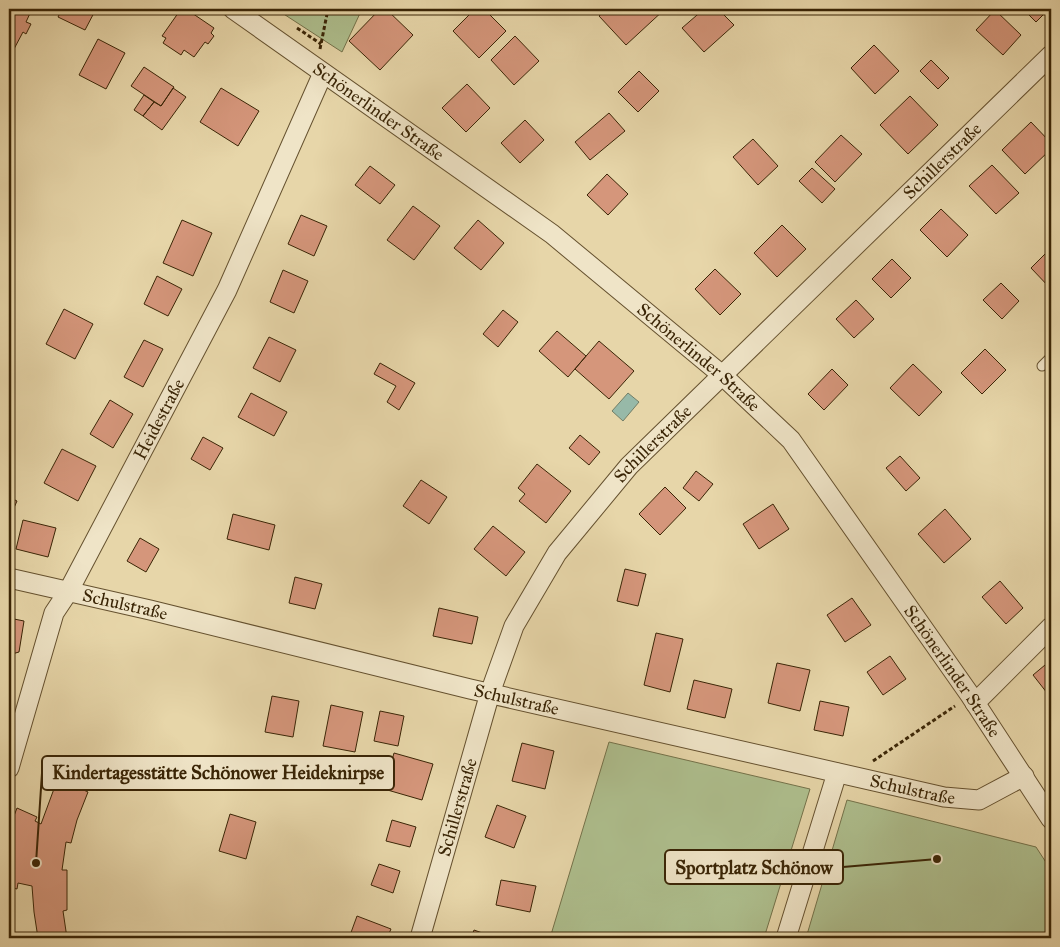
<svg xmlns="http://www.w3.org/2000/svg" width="1060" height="947" viewBox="0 0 1060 947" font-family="'IM FELL Great Primer',serif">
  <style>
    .green { fill: #aebf8e; stroke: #74724a }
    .water { fill: #97b9a8; stroke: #727e67 }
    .building { fill: #d5967b; stroke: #3a2506 }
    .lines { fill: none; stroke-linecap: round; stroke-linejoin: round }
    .lane-casing { stroke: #65512f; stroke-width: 11 }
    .street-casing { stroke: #65512f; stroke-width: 21 }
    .path { stroke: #3a2506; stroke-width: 3; stroke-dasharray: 4 2.5; stroke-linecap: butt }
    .lane { stroke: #efe4c7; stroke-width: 9 }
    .street { stroke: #efe4c7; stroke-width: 19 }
    .labels { text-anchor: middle; stroke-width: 4; stroke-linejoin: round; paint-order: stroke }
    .street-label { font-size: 18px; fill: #3a2506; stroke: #efe4c7 }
    .leader { fill: none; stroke: #3a2506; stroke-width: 2 }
    .callout-dot { fill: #3a2506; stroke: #efe4c7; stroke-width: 2 }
    .callout { fill: #efe4c7; stroke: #3a2506; stroke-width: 2 }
    .callout-label { font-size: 19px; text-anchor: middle; font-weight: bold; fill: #3a2506 }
  </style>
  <rect width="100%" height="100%" fill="#e7d6a9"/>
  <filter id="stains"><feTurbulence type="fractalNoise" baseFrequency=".004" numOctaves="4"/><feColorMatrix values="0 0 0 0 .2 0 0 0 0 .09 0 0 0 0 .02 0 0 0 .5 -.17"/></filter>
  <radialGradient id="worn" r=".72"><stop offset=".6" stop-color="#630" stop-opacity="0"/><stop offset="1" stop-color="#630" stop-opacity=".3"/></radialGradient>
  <path class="green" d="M276 9H362L342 52Z
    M609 742 810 789 764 938H550Z
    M847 800 1036 847 1051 870V938H806Z"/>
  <path class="water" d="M628 393 639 402 623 421 612 411Z"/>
  <path class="building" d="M9 9H32L26 22 31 24 26 34 23 32 14 49 9 46Z
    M62 9H96L85 30 58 17Z
    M181 9H186L214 28 211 33 214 36 208 44 205 42 194 57 184 50 181 55 163 43 166 38 162 36Z
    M380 9H386L413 35 380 70 349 41Z
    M475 9H484L506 31 479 58 453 31Z
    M607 9H665L626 45 599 16Z
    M704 9H718L734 25 704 52 682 28Z
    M1023 9H1049L1036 22Z
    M995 10 1021 35 1003 55 976 30Z
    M515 36 539 61 514 85 491 60Z
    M98 39 125 53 106 89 79 75Z
    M874 45 899 71 875 94 851 68Z
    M931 60 949 78 938 89 920 71Z
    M144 67 174 87 161 106 131 86Z
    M639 71 659 91 638 112 618 92Z
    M467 84 490 108 466 132 442 108Z
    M173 88 186 97 162 130 143 116 154 102 161 106Z
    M221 88 259 111 238 146 200 122Z
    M144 95 154 102 143 116 134 110Z
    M910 96 938 125 908 154 880 125Z
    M609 113 625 131 590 160 575 142Z
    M525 120 544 140 520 163 501 143Z
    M1031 122 1051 143V149L1025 174 1002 150Z
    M841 135 862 154 835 182 815 162Z
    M753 139 778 166 758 185 733 157Z
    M992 165 1019 193 996 214 969 186Z
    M370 166 395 185 380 204 355 185Z
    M812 168 835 189 822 203 799 181Z
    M607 174 628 194 608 215 587 195Z
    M413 206 440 226 414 260 387 240Z
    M941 209 968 235 947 257 920 230Z
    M301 215 327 226 314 256 288 244Z
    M182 220 212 233 193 276 163 263Z
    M478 220 504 243 481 270 454 248Z
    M782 225 806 249 777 277 754 253Z
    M1051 248V289L1031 268Z
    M892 259 911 278 891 298 872 279Z
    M715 269 741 294 720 315 695 289Z
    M283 270 308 281 294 313 270 302Z
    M157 276 182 289 168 316 144 304Z
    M1001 283 1019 301 1002 319 983 300Z
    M856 300 874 319 854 338 836 319Z
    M64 309 93 324 75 359 46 344Z
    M503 310 518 322 498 347 483 334Z
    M557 331 586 356 568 377 539 351Z
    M269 337 296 350 280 382 253 368Z
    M144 340 163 349 143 387 124 377Z
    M599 341 634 371 609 399 575 369Z
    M985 349 1006 370 982 394 961 373Z
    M380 363 415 383 399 410 387 402 396 386 374 374Z
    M913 364 942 392 919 416 890 388Z
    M832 369 848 385 824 410 808 394Z
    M251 393 287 412 274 436 238 417Z
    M110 400 133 414 113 448 90 434Z
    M580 435 600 452 589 465 569 448Z
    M203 437 223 448 210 470 191 459Z
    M62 449 96 466 78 501 44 483Z
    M900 456 920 478 906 491 886 468Z
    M537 464 571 491 546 523 519 501 525 494 518 488Z
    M696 471 713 484 699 501 683 488Z
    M421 480 447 497 429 524 403 506Z
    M665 487 686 508 660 535 639 514Z
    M9 497 17 501 9 519Z
    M773 504 789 529 759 549 743 524Z
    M945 509 971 539 944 563 918 534Z
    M233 514 275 525 269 550 227 539Z
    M23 520 56 528 48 557 16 549Z
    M493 526 525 552 506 576 474 549Z
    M140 538 159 549 146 572 127 561Z
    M625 569 646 574 638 606 617 601Z
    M295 577 322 584 315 609 289 603Z
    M1000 581 1023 608 1006 624 982 597Z
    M852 598 871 625 845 642 827 615Z
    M439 608 478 617 472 644 433 636Z
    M9 618 24 621 19 652 12 654 9 669Z
    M656 633 683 639 670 692 644 685Z
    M890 656 906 679 883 695 867 672Z
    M1051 660V698L1033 675Z
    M777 663 810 670 800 711 768 703Z
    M694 680 732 689 725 718 687 709Z
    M272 696 299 701 293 737 265 732Z
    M820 701 849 707 843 736 814 730Z
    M331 705 363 712 355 752 323 746Z
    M380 711 404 716 398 746 374 741Z
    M522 743 554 751 545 789 512 781Z
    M394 753 433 764 422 800 384 789Z
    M58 778 88 792 77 820 71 843 66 842 62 870H67V910L63 911 67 938H38L34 912 32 886 18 883 17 889 9 887V849L13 834 9 832V829L17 808 37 817 35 821 41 824Z
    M497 805 526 816 514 848 485 837Z
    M230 814 256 822 246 859 219 851Z
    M392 820 416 827 410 847 386 841Z
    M379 864 400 871 393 893 371 885Z
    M501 880 536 886 530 912 496 905Z
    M357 916 391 929 387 938H349Z
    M474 930 496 938H471Z
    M229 934 243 938H228Z"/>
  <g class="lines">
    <defs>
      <path id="lane" d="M1042 366 1051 357"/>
      <g id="street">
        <path id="s1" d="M233 9 552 234 722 375 791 440 970 695 1051 819"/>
        <path id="s2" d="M9 578 150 610 470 689 944 797 979 800 1024 776"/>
        <path d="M975 703 1051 627"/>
        <path id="s3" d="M9 768 54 613 68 592 227 290 323 73"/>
        <path id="s4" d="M420 938 490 693 514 626 557 553 629 466 1051 55"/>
        <path d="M786 938 837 773"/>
      </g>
    </defs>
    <use href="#lane" class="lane-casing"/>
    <use href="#street" class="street-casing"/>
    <path class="path" d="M297 28 321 44
      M320 49 327 14 331 9
      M873 761 955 706"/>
    <use href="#lane" class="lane"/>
    <use href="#street" class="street"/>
  </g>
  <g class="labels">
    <g class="street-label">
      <text dy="6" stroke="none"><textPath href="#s1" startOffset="178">Schönerlinder Straße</textPath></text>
      <text dy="6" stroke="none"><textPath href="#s4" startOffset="961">Schillerstraße</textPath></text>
      <text dy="6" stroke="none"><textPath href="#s1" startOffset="582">Schönerlinder Straße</textPath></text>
      <text dy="6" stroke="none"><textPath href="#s3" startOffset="382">Heidestraße</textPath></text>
      <text dy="6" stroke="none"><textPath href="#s4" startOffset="556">Schillerstraße</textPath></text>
      <text dy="6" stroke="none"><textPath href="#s2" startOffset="119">Schulstraße</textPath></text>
      <text dy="6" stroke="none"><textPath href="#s1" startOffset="988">Schönerlinder Straße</textPath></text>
      <text dy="6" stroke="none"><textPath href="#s2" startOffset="522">Schulstraße</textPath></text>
      <text dy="6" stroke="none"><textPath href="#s2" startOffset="928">Schulstraße</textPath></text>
      <text dy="6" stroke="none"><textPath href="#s4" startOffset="136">Schillerstraße</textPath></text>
    </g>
  </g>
  <path class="leader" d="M36 863L42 773M937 859L843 867"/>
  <g class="callout-dot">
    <circle cx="36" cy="863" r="5"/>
    <circle cx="937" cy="859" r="5"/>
  </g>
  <g class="callout">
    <rect x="42" y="756" width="352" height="34" rx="5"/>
    <rect x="665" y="850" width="178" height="34" rx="5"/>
  </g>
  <g class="callout-label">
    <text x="218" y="779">Kindertagesstätte Schönower Heideknirpse</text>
    <text x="754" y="874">Sportplatz Schönow</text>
  </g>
  <rect width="1060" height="947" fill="none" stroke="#e7d6a9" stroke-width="30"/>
  <rect x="10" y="10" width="1040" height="927" fill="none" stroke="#3a2506" stroke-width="2.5"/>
  <rect x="15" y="15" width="1030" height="917" fill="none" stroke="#3a2506"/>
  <rect width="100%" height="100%" filter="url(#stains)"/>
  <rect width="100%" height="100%" fill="url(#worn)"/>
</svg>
